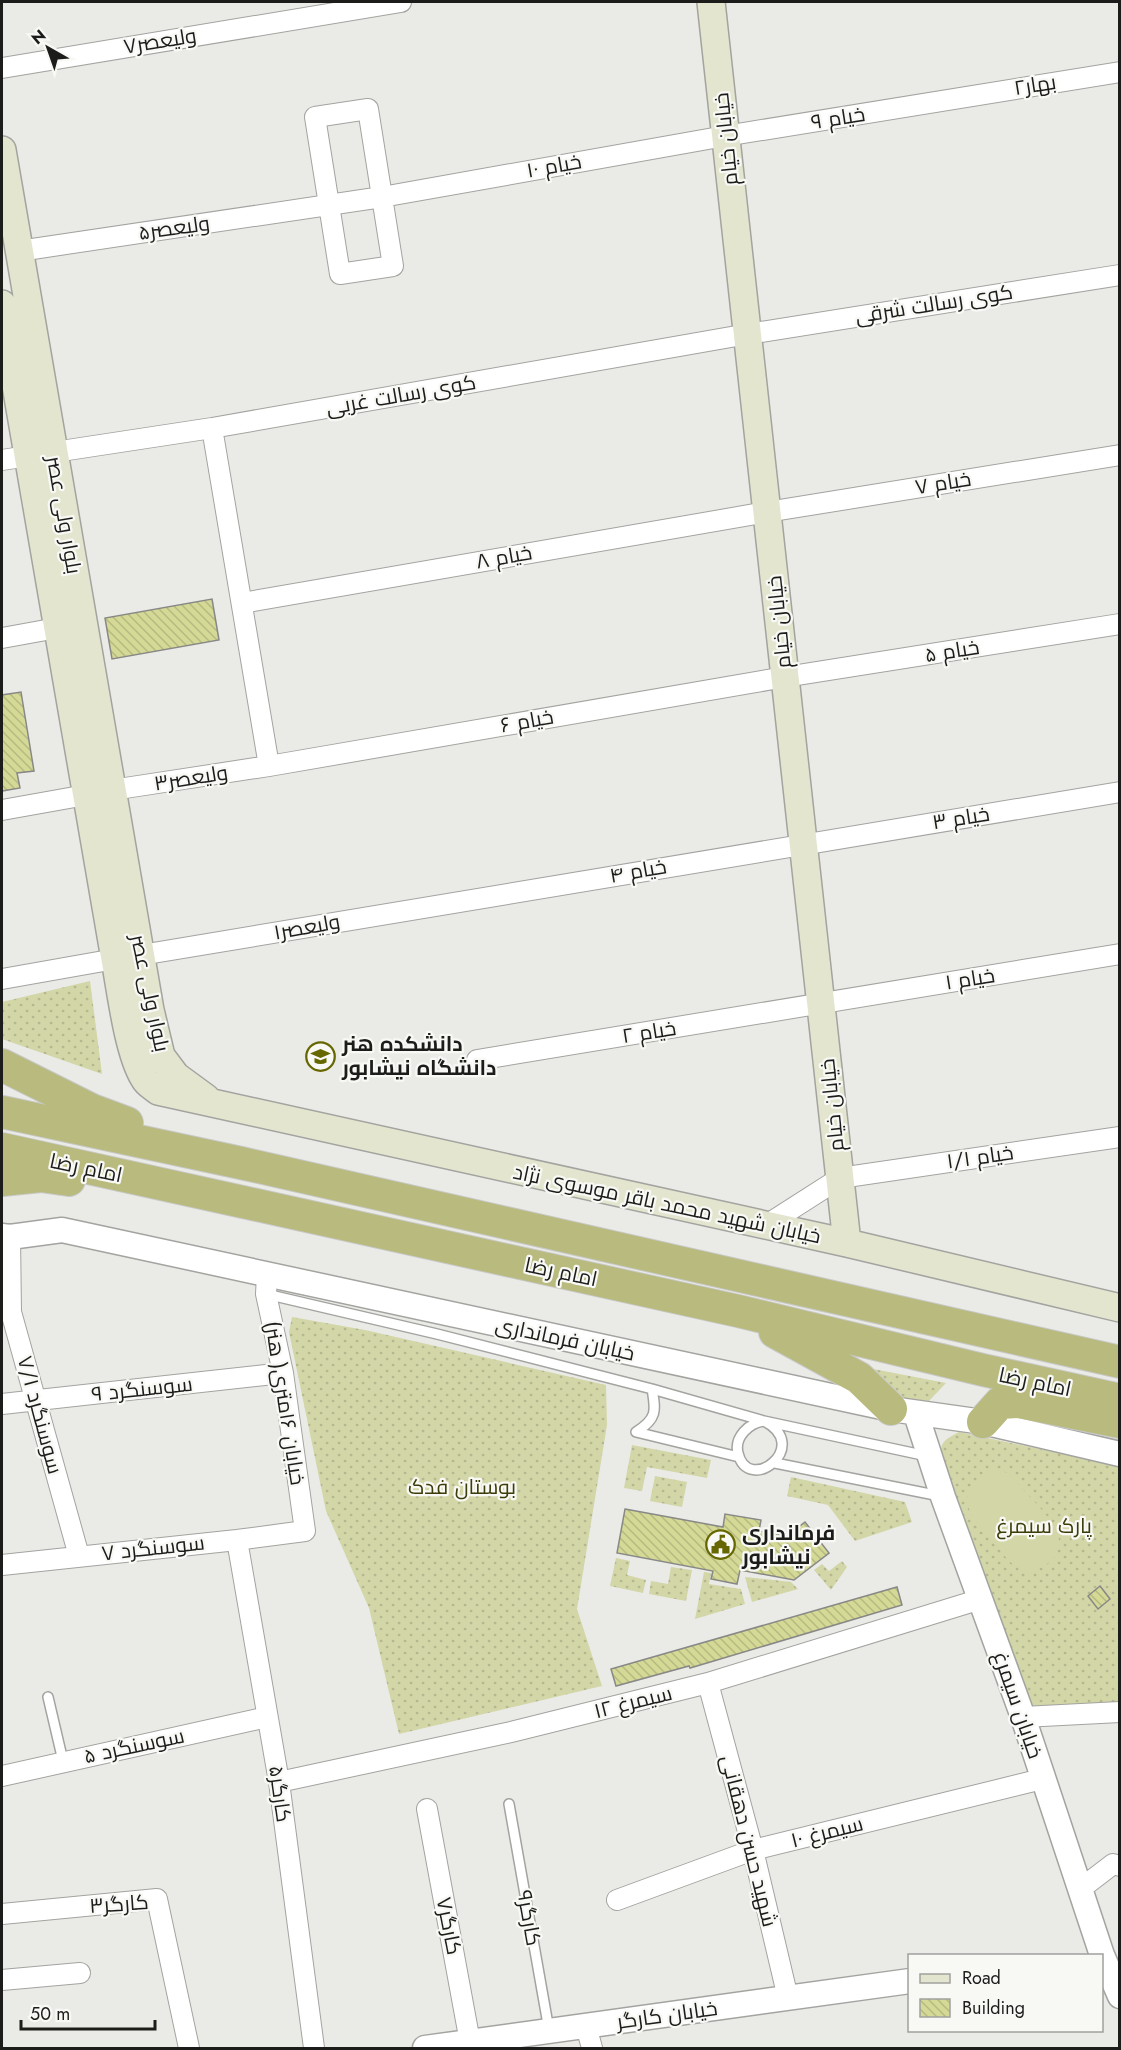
<svg xmlns="http://www.w3.org/2000/svg" width="1121" height="2050" viewBox="0 0 1121 2050" font-family="Jost,Cairo,sans-serif">
  <style>
    .grass { fill: url(#grass-dots) }
    .pitch { fill: #d3d6a7 }
    .building { fill: url(#building-back-hatch); stroke: #888886; stroke-width: 1.5 }
    .lines { fill: none; stroke-linecap: round; stroke-linejoin: round }
    .service-casing { stroke: #a3a3a0; stroke-width: 12 }
    .minor-casing { stroke: #a3a3a0; stroke-width: 22 }
    .tertiary-casing { stroke: #a3a3a0; stroke-width: 27 }
    .secondary-casing { stroke: #a3a3a0; stroke-width: 30 }
    .trunk-casing { stroke: #c9c9c8; stroke-width: 34 }
    .service { stroke: #fff; stroke-width: 9 }
    .minor { stroke: #fff; stroke-width: 20 }
    .tertiary { stroke: #fff; stroke-width: 24 }
    .secondary { stroke: #e4e5cf; stroke-width: 27 }
    .trunk { stroke: #b8ba7e; stroke-width: 32 }
    .labels { text-anchor: middle; stroke-width: 4.5; stroke-linejoin: round; paint-order: stroke }
    .street-label { font-size: 21px; fill: #1c1c1b; stroke: #f8f8f5 }
    .poi-label { font-size: 21px; font-weight: bold; fill: #1c1c1b; stroke: #f8f8f5; text-anchor: start }
    .park-label { font-size: 21px; fill: #3c3d08; stroke: #f8f8f5 }
  </style>
  <defs>
    <pattern id="grass-dots" width="8" height="8" patternUnits="userSpaceOnUse" patternTransform="scale(1.5)"><rect width="8" height="8" fill="#d3d6a7"/><path d="M2 2h.1M6 6h.1" fill="none" stroke="#b5b78f" stroke-width="1.8" stroke-linecap="round"/></pattern>
    <pattern id="building-back-hatch" width="6" height="6" patternUnits="userSpaceOnUse" patternTransform="scale(1.5)"><rect width="6" height="6" fill="#d5d996"/><path d="M-1 5l2 2M0 0l6 6M5-1l2 2" fill="none" stroke="#b6ba81"/></pattern>
  </defs>
  <rect width="100%" height="100%" fill="#eaebe7"/>
  <path class="grass" d="M90 981 102 1074 2 1039V1002Z
    M292 1317 365 1330 606 1385 607 1425 577 1609 602 1686 399 1734 369 1608 326 1511 289 1332Z
    M863 1367 946 1383 929 1401 899 1398Z
    M959 1432 1119 1466V1706L1032 1709 942 1464C939 1444 941 1441 959 1432Z
    M632 1445 711 1460 707 1478 647 1467 642 1491 624 1488Z
    M655 1476 687 1482 682 1507 650 1501Z
    M791 1477 905 1502 912 1522 855 1541 828 1505 787 1496Z
    M616 1558 630 1561 627 1575 646 1580 643 1593 610 1586Z
    M842 1561 847 1567 831 1590 814 1570 822 1564 829 1571Z
    M671 1567 692 1570 686 1601 649 1594 651 1581 668 1584Z
    M704 1572 711 1573 709 1584 741 1589 745 1604 695 1619Z
    M745 1577 791 1582 798 1589 752 1602Z"/>
  <path class="pitch" d="M997 1470 1008 1473 1042 1510 1055 1526 1059 1538 1057 1555C1049 1562 1041 1571 1029 1571 1012 1570 1001 1551 991 1539 985 1532 978 1525 973 1517 959 1495 974 1474 997 1470Z"/>
  <path class="building" d="M212 599 219 640 112 659 105 618Z
    M21 692 34 771 17 773 20 788 2 791V695Z
    M625 1509 723 1527 725 1514 761 1520 759 1531 787 1536 805 1522 829 1553 794 1580 740 1570 737 1584 711 1579 713 1571 617 1553Z
    M1100 1586 1110 1599 1098 1609 1088 1596Z
    M897 1587 902 1605 690 1668 689 1666 616 1686 611 1669Z"/>
  <g class="lines">
    <defs>
      <path id="service" d="M266 1294 437 1334 652 1389 764 1421 927 1456
        M652 1389C656 1411 657 1419 636 1432L739 1457
        M764 1421C813 1446 748 1496 738 1453 734 1437 749 1423 764 1421Z
        M775 1463 940 1496
        M48 1697 63 1761
        M509 1804 549 2030"/>
      <path id="minor" d="M2 68 401 2
        M368 109 393 266 340 274 315 117Z
        M19 251 382 197 725 136 1120 72
        M212 428 269 766
        M2 460 212 428 748 334 1120 275
        M242 603 767 512 1120 455
        M2 638 57 628
        M112 790 269 766 785 677 1120 624
        M2 810 86 795
        M141 955 1120 792
        M2 979 115 959
        M477 1060 1120 954
        M765 1226 840 1178 1120 1137
        M10 1237 11 1312 79 1556
        M2 1404 283 1373
        M237 1540 279 1782 314 2048
        M2 1565 237 1540 305 1531 283 1373 266 1294 267 1275
        M708 1683 753 1850 788 1998
        M1023 1717 1120 1712
        M2 1776 267 1717
        M279 1782 511 1732 708 1683 981 1599
        M427 1809 470 2042
        M1079 1890 1113 1864 1120 1866
        M617 1900 753 1850 1042 1779
        M2 1914 157 1899 189 2048
        M2 1980 80 1973
        M586 2026 592 2048"/>
      <path id="tertiary" d="M2 1236 10 1237 62 1230 891 1409 983 1422 1120 1454
        M916 1414 943 1497 1023 1717 1102 1955 1120 1996
        M425 2048 910 1981"/>
      <path id="secondary" d="M711 2 847 1243
        M2 150 150 1010 161 1056 176 1076 206 1098
        M2 304 115 959C121 991 128 1052 144 1078 147 1084 153 1087 158 1091L847 1243 1120 1308"/>
      <path id="trunk" d="M2 1065 92 1110 127 1123
        M2 1112 241 1163 1120 1362
        M2 1149 738 1311 983 1370 1120 1400
        M2 1180 41 1176 69 1180
        M775 1332 859 1378 891 1409
        M983 1422 1000 1403 1019 1402 1120 1422"/>
    </defs>
    <use href="#service" class="service-casing"/>
    <use href="#minor" class="minor-casing"/>
    <use href="#tertiary" class="tertiary-casing"/>
    <use href="#secondary" class="secondary-casing"/>
    <use href="#trunk" class="trunk-casing"/>
    <use href="#service" class="service"/>
    <use href="#minor" class="minor"/>
    <use href="#tertiary" class="tertiary"/>
    <use href="#secondary" class="secondary"/>
    <use href="#trunk" class="trunk"/>
  </g>
  <defs>
    <symbol id="university-ring" viewBox="-11 -11 22 22"><circle r="9.5" fill="#f8f8f5" stroke="#666701" stroke-width="1.5"/><path d="M0-5L7-2L0 1L-7-2ZM-4 1L0 2.5L4 1V4Q0 6-4 4Z" fill="#666701"/></symbol>
    <symbol id="civic-ring" viewBox="-11 -11 22 22"><circle r="9.5" fill="#f8f8f5" stroke="#666701" stroke-width="1.5"/><path d="M-.6-6.5H3V-4.5H.6V-3L4-1V1h2V6H-6V1h2V-1L-.6-3ZM-1.2 2.5V6h2.4V2.5Z" fill="#666701"/></symbol>
  </defs>
  <g fill-rule="evenodd">
    <use href="#university-ring" x="304" y="1040" width="33" height="33"/>
    <use href="#civic-ring" x="704" y="1528" width="33" height="33"/>
  </g>
  <g class="labels">
    <g class="street-label">
      <text transform="translate(160 41) rotate(-9)" y="7">ولیعصر۷</text>
      <text transform="translate(1035 85) rotate(-9)" y="7">بهار۲</text>
      <text transform="translate(838 118) rotate(-9)" y="7">خیام ۹</text>
      <text transform="translate(726 139) rotate(-96)" y="7">خیابان خیام</text>
      <text transform="translate(554 166) rotate(-10)" y="7">خیام ۱۰</text>
      <text transform="translate(174 228) rotate(-8)" y="7">ولیعصر۵</text>
      <text transform="translate(934 304) rotate(-9)" y="7">کوی رسالت شرقی</text>
      <text transform="translate(401 395) rotate(-10)" y="7">کوی رسالت غربی</text>
      <text transform="translate(943 483) rotate(-9)" y="7">خیام ۷</text>
      <text transform="translate(64 515) rotate(80)" y="7">بلوار ولی عصر</text>
      <text transform="translate(504 557) rotate(-10)" y="7">خیام ۸</text>
      <text transform="translate(779 622) rotate(-96)" y="7">خیابان خیام</text>
      <text transform="translate(952 651) rotate(-9)" y="7">خیام ۵</text>
      <text transform="translate(527 721) rotate(-10)" y="7">خیام ۶</text>
      <text transform="translate(191 778) rotate(-9)" y="7">ولیعصر۳</text>
      <text transform="translate(961 818) rotate(-9)" y="7">خیام ۳</text>
      <text transform="translate(638 871) rotate(-10)" y="7">خیام ۴</text>
      <text transform="translate(307 927) rotate(-10)" y="7">ولیعصر۱</text>
      <text transform="translate(970 979) rotate(-9)" y="7">خیام ۱</text>
      <text transform="translate(150 993) rotate(78)" y="7">بلوار ولی عصر</text>
      <text transform="translate(649 1032) rotate(-9)" y="7">خیام ۲</text>
      <text transform="translate(832 1105) rotate(-96)" y="7">خیابان خیام</text>
      <text transform="translate(980 1157) rotate(-8)" y="7">خیام ۱/۱</text>
      <text transform="translate(86 1168) rotate(12)" y="7">امام رضا</text>
      <text transform="translate(667 1204) rotate(12)" y="7">خیابان شهید محمد باقر موسوی نژاد</text>
      <text transform="translate(561 1272) rotate(12)" y="7">امام رضا</text>
      <text transform="translate(565 1339) rotate(12)" y="7">خیابان فرمانداری</text>
      <text transform="translate(1035 1382) rotate(12)" y="7">امام رضا</text>
      <text transform="translate(142 1389) rotate(-6)" y="7">سوسنگرد ۹</text>
      <text transform="translate(285 1403) rotate(81)" y="7">خیابان ۱۶متری( هنر)</text>
      <text transform="translate(40 1415) rotate(75)" y="7">سوسنگرد ۷/۱</text>
      <text transform="translate(153 1548) rotate(-6)" y="7">سوسنگرد ۷</text>
      <text transform="translate(633 1702) rotate(-14)" y="7">سیمرغ ۱۲</text>
      <text transform="translate(1018 1705) rotate(71)" y="7">خیابان سیمرغ</text>
      <text transform="translate(134 1746) rotate(-12)" y="7">سوسنگرد ۵</text>
      <text transform="translate(280 1794) rotate(82)" y="7">کارگر۵</text>
      <text transform="translate(827 1832) rotate(-14)" y="7">سیمرغ ۱۰</text>
      <text transform="translate(749 1841) rotate(76)" y="7">شهید حسن دهقانی</text>
      <text transform="translate(119 1904) rotate(-4)" y="7">کارگر۳</text>
      <text transform="translate(529 1918) rotate(80)" y="7">کارگر۹</text>
      <text transform="translate(449 1926) rotate(79)" y="7">کارگر۷</text>
      <text transform="translate(667 2015) rotate(-8)" y="7">خیابان کارگر</text>
    </g>
    <g class="poi-label">
      <text x="342" y="1051">دانشکده هنر<tspan x="342" dy="24">دانشگاه نیشابور</tspan></text>
      <text x="742" y="1540">فرمانداری<tspan x="742" dy="24">نیشابور</tspan></text>
    </g>
    <g class="park-label">
      <text x="462" y="1494">بوستان فدک</text>
      <text x="1044" y="1533">پارک سیمرغ</text>
    </g>
  </g>
  <rect width="1121" height="2050" fill="none" stroke="#1c1c1b" stroke-width="6"/>
  <rect x="908" y="1954" width="195" height="78" fill="#f8f8f5" stroke="#a0a09e" stroke-width="1.5"/>
  <rect x="920" y="1974" width="30" height="9" fill="#e4e5cf" stroke="#a0a09e" stroke-width="1.5"/>
  <text x="962" y="1984" font-size="18" fill="#1c1c1b">Road</text>
  <rect x="920" y="1999" width="30" height="18" fill="url(#building-back-hatch)" stroke="#a0a09e" stroke-width="1.5"/>
  <text x="962" y="2014" font-size="18" fill="#1c1c1b">Building</text>
  <g transform="translate(48 48) rotate(320)" stroke="#f8f8f5" stroke-width="4.5" paint-order="stroke">
  <path d="M0-4.5L10 22L0 15L-10 22Z" fill="#1c1c1b"/>
  <text y="-9" font-size="16" font-weight="bold" text-anchor="middle" fill="#1c1c1b">N</text>
  </g>
  <path d="M21 2020v9h134v-9" fill="none" stroke="#1c1c1b" stroke-width="3"/>
  <text x="30" y="2020" font-size="18" fill="#1c1c1b" stroke="#f8f8f5" stroke-width="4.5" paint-order="stroke">50 m</text>
</svg>
